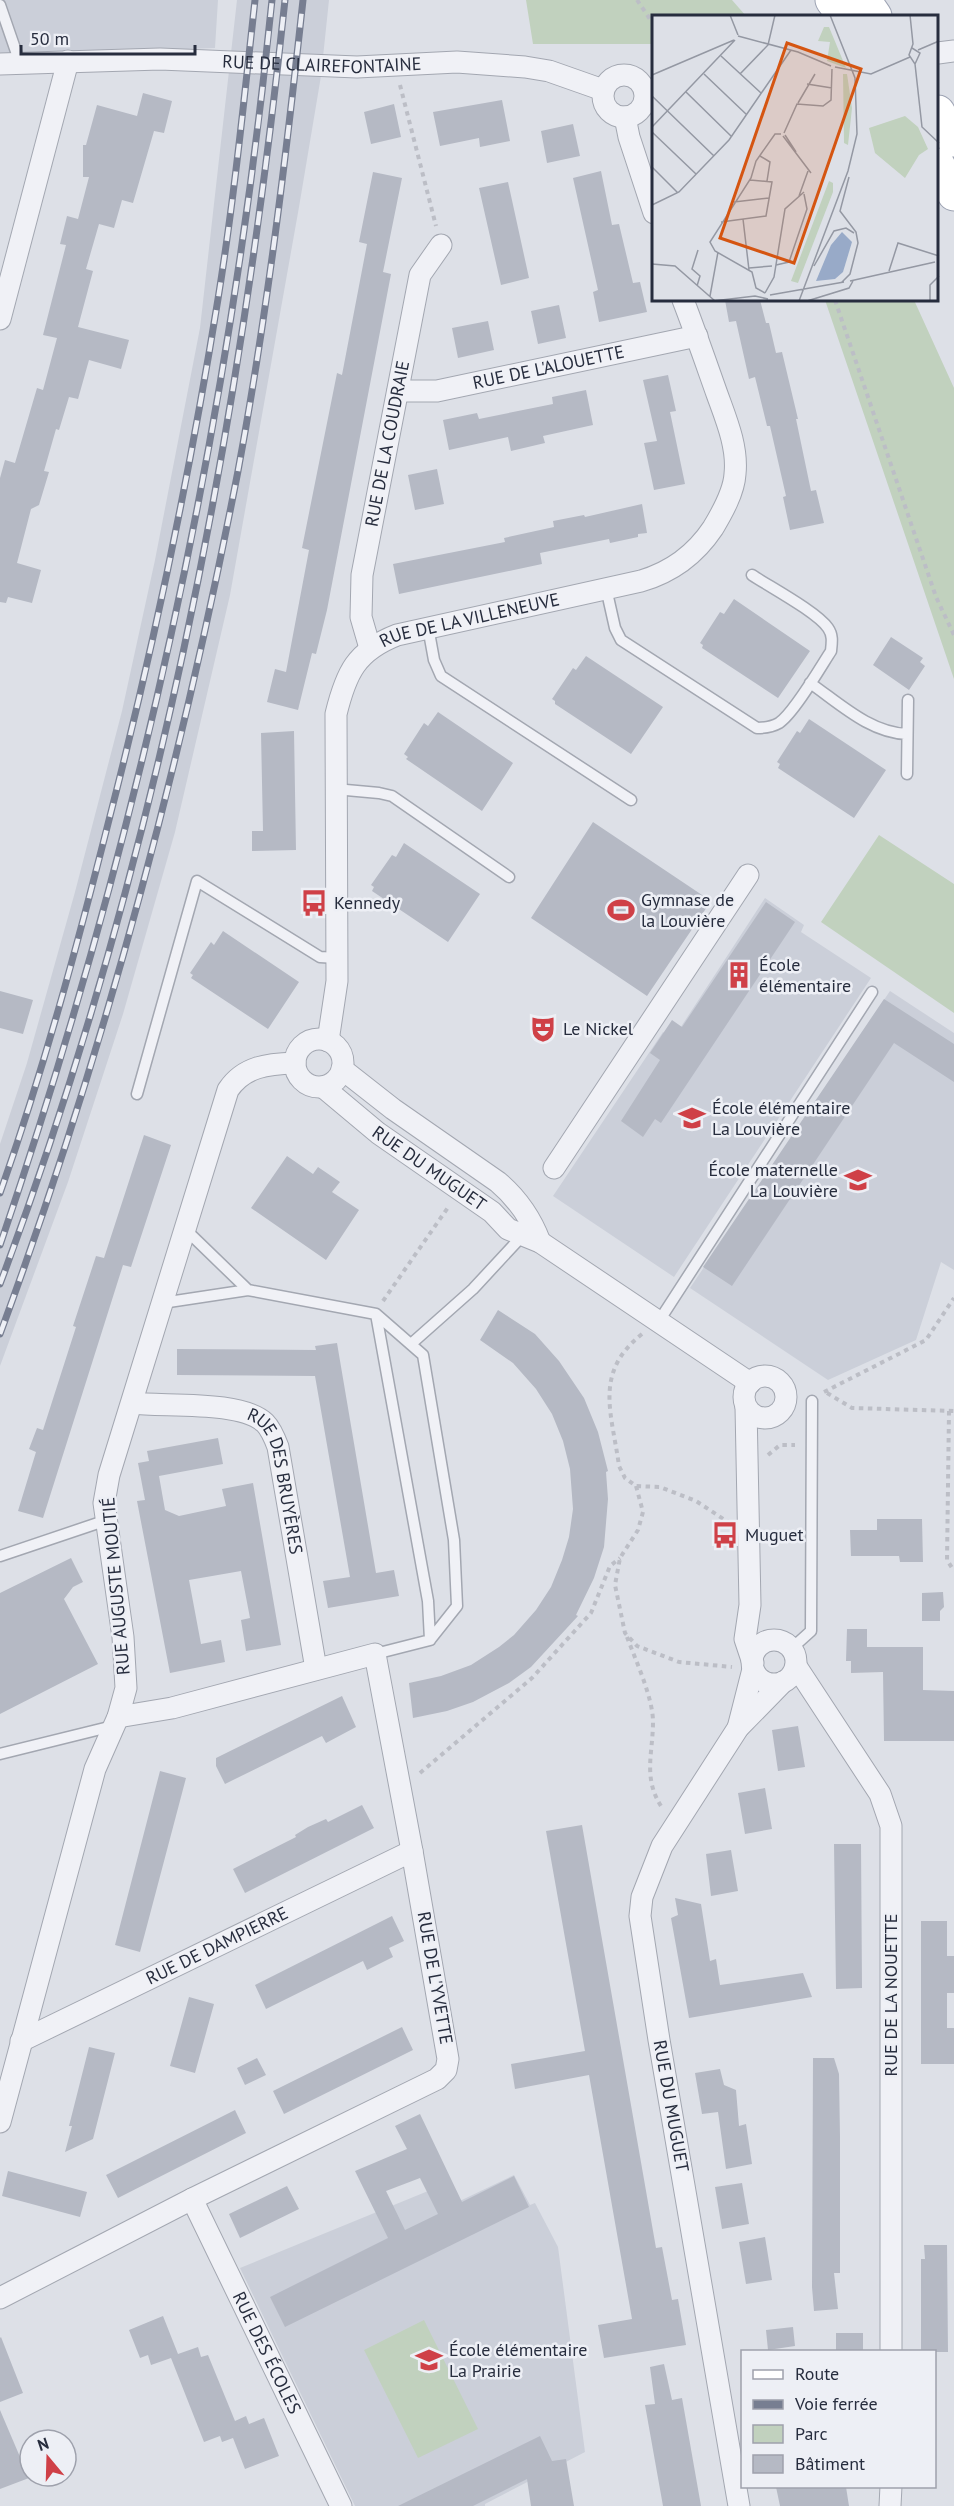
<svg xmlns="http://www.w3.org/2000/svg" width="954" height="2506" viewBox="0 0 954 2506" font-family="'PT Sans',sans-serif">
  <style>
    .built { fill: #cbcfd9 }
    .green { fill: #c1d1be }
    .building { fill: #b5b9c4; fill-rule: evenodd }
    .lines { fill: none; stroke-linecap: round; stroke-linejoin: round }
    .lane-casing { stroke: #a3a7b1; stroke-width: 13 }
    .street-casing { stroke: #a3a7b1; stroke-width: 23 }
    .primary-casing { stroke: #9da3b3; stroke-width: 35 }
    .path { stroke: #bcbec6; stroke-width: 4; stroke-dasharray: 4.5 4.5; stroke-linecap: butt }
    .lane { stroke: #f0f1f6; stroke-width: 10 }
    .street { stroke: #f0f1f6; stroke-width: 21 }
    .primary { stroke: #fff; stroke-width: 33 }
    .rail-casing { stroke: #777e91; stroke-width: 7 }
    .rail { stroke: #edeff5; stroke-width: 4.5; stroke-dasharray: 14; stroke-linecap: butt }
    .labels { text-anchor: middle; stroke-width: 5; stroke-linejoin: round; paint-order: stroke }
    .street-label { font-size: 18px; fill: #272d3e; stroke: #edeff5 }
    .poi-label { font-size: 18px; fill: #272d3e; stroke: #edeff5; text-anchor: start }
    .inset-road { fill: none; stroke: #9498a3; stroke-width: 1.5 }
    .view { fill: #d55511; fill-opacity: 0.15; stroke: #d55511; stroke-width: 3 }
    .inset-edge { fill: none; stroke: #272d3e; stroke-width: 3 }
  </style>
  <rect width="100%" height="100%" fill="#dde0e7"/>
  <path class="built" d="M0 0H218L215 48 0 56Z
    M237 0H329L321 76 299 207 230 595 175 832 123 1014 68 1182 0 1366V1144L27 1063 75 892 122 711 155 560 200 328Z
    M765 898 804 925 801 932 871 978 674 1277 553 1196 663 1032 673 1039Z
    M890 991 954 1033V1270L941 1262 916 1340 828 1380 690 1288Z
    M514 2175 530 2205 535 2203 558 2247 585 2452 485 2504V2506H355L240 2268 433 2189 443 2209Z"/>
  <path class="green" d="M526 0H732L746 16H654V44H533Z
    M825 300H914L954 388V679Z
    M879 835 954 884V1013L821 922Z
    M424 2320 478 2429 418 2458 364 2350Z"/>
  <path class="building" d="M143 93 172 101 164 133 154 131 133 203 122 200 114 228 99 224 86 269 93 271 78 327 129 340 121 369 89 360 78 399 69 397 59 430 56 429 44 471 49 472 39 505 31 509 17 563 41 570 32 603 8 597 6 603 0 602V478L5 460 15 463 37 388 43 390 57 338 43 335 66 245 60 244 67 216 78 219 89 177H83V145H86L97 105 137 116Z
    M502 100 510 141 480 147 479 138 440 146 433 112Z
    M394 104 401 137 371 144 364 112Z
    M573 124 580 156 547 163 541 131Z
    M601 171 612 225 619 224 633 283 640 282 647 312 599 322 593 292 598 290 573 178Z
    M373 172 402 178 383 272 391 274 327 610 316 654 312 653 298 710 267 702 275 669 286 672 309 550 302 548 337 373 342 375 367 244 359 242Z
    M508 182 529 278 501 285 479 188Z
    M725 300H760L766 323H769L776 353 782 352 798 419H796L811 491 816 490 824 523 790 530 783 497 786 496 770 426H767L755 377 749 379 736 321 729 322Z
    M559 305 566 338 538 344 531 311Z
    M488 321 494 350 458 358 452 328Z
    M668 375 676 411 670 412 685 484 654 490 644 443 657 441 643 380Z
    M586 390 593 425 543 436 545 443 511 451 508 437 449 450 443 420 477 413 479 419 553 404 552 397Z
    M437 469 444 504 415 510 408 475Z
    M642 504 647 533 638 534V537L610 543 609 539 540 553 542 564 399 594 393 564 505 542 504 538 554 527 553 521 584 515 585 517Z
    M734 599 810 651 778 698 702 648 703 645 700 643 720 612 724 614Z
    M891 637 923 658 920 662 925 666 909 690 873 665Z
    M586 656 663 707 631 754 555 704V701L552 699 573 668 576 670Z
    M438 712 513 763 482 811 406 759 408 757 404 754 424 723 428 726Z
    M809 719 886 770 854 818 778 768 780 764 777 762 797 731 800 733Z
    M294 731 296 850 252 851V831H263L261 733Z
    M593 822 711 901 647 996 531 918Z
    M404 843 480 894 448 942 372 891 374 887 371 885 392 855 396 857Z
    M766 902 795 922 661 1123 655 1119 643 1137 621 1121 660 1060 650 1053 672 1020 682 1027Z
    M223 931 299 982 268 1029 191 978 193 975 190 973 211 942 214 945Z
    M0 991 33 1000 23 1034 0 1028Z
    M884 999 954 1044V1082L894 1043 732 1286 703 1267Z
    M144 1135 171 1145 131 1267 123 1265 43 1518 36 1516 18 1511 36 1452 29 1449 37 1428 43 1430 76 1327 73 1326 96 1256 104 1258Z
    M287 1156 313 1174 318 1167 340 1182 332 1192 359 1210 326 1260 251 1208Z
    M498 1310 535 1334 559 1361 584 1398 598 1432 608 1471 606 1472 608 1499 604 1547 594 1578 576 1615 578 1616 531 1667 509 1683 473 1702 447 1711 413 1718 409 1683 441 1676 471 1665 499 1647 514 1635 536 1610 551 1587 562 1560 569 1537 573 1509 570 1469 563 1441 552 1414 536 1389 513 1363 480 1340Z
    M337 1343 376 1573 394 1570 399 1596 328 1608 323 1581 350 1577 315 1376 177 1375V1349L316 1350 315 1346Z
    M218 1438 223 1464 159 1476 165 1510 179 1516 226 1506 222 1489 253 1483 281 1645 246 1651 241 1620 250 1618 241 1571 189 1580 201 1644 221 1640 225 1662 170 1673 137 1501 145 1500 138 1463 149 1461 147 1451Z
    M877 1519H922L923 1562H900L899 1556H851L850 1530H877Z
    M71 1558 83 1582 73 1587 64 1599 98 1664 0 1714V1593Z
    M943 1592 944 1607 940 1611V1621H922V1593Z
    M847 1629H867V1647H923V1690L954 1691V1741H884L883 1672 851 1673V1661H846Z
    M342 1696 356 1727 326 1743 322 1736 225 1784 216 1766V1758Z
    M798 1726 805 1767 778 1771 772 1730Z
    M160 1771 186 1778 140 1952 115 1945Z
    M765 1788 772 1829 745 1834 738 1793Z
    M362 1805 374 1828 245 1893 233 1869 296 1837 295 1835 308 1827 326 1819 328 1822Z
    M582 1825 656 2248 662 2247 672 2300 678 2299 686 2345 604 2358 598 2325 632 2319 589 2075 515 2089 511 2064 585 2051 546 1831Z
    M834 1844H861L862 1988 836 1989Z
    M731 1850 738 1891 711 1896 706 1854Z
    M675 1898 701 1904 710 1961 716 1959 720 1985 803 1973 812 1997 689 2018 671 1918 678 1915Z
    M392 1916 404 1941 389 1948 393 1957 367 1970 363 1961 266 2009 255 1985Z
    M921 1921H947V1956H954V1993H947V2028H954V2064H921Z
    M189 1997 214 2004 195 2073 170 2066Z
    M402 2027 413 2050 284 2114 273 2091Z
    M89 2047 115 2053 93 2139 65 2152 72 2126H69Z
    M257 2058 266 2075 245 2085 237 2068Z
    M813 2058H834L839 2074 840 2137V2273H834L838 2309 814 2311 812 2287Z
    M720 2069 724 2085 736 2090 739 2126 746 2124 752 2164 726 2169 718 2112 702 2114 695 2073Z
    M235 2110 246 2133 118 2198 106 2175Z
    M420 2114 462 2202 514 2176 529 2207 285 2327 270 2297 388 2238 355 2171 407 2149 395 2126ZM420 2178 438 2214 405 2230 386 2191Z
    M8 2171 87 2192 80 2217 2 2196Z
    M742 2183 749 2224 722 2229 715 2187Z
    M287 2186 299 2209 240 2238 229 2214Z
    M765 2237 772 2280 746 2284 739 2242Z
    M924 2245H947L948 2352H921V2259H925Z
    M163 2316 178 2354 198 2347 201 2357 208 2355 235 2421 246 2416 249 2424 264 2418 279 2456 245 2469 233 2438 222 2442 220 2436 204 2442 171 2358 151 2365 148 2355 140 2358 129 2330Z
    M793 2327 795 2346 768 2350 766 2330Z
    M836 2333H863V2352H836Z
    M1 2337 23 2393 0 2402V2338Z
    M664 2364 672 2400 682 2398 701 2506H663L645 2405 655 2404 650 2367Z
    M0 2410 29 2478 0 2489Z
    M540 2436 552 2461 566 2459 574 2506H531L527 2479 473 2506H398Z
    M776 2487H846L849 2506H780Z"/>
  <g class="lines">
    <defs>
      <path id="lane" d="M0 5 20 63
        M606 588 615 628 621 640 757 728C765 728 772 727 779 723 794 713 820 668 831 651 832 642 833 635 828 628 817 612 770 587 752 575
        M428 627 434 660 441 676 631 800
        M810 683C839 703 870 733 907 734
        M907 774 908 700
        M335 789 379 793 392 796 509 877
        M137 1094 197 881 320 957 337 958
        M185 1229 248 1290 376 1314 423 1355 454 1540 457 1606 430 1640
        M162 1303 248 1290
        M659 1321 872 992
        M411 1344 473 1289 523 1235
        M0 1556 107 1520
        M791 1649 811 1631 812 1401
        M375 1654 430 1640 428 1601 376 1314
        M0 1754 113 1726"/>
      <g id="street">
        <path d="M938 53 954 51"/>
        <path id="s1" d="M0 64 160 59 357 67 457 62 525 67 549 71 603 90"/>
        <circle cx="624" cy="96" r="21"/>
        <path d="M625 117 629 137 654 213"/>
        <path d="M0 319 68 61"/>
        <path id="s2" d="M398 391H437L697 336"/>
        <path id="s3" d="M370 648 361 617 362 575 420 275 441 245"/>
        <circle cx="319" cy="1063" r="24"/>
        <path id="s4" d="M328 1041 337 981 336 714C346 673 356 651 397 635L641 581C672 572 695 555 713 528 722 513 734 492 735 474 738 447 726 419 717 394 706 363 695 331 683 300"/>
        <path d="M342 1069 393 1109 498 1182C518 1199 531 1218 540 1242"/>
        <path id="s5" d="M323 1087 378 1133 492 1212 508 1229 540 1242 750 1383"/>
        <path d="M554 1168 748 875"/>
        <circle cx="765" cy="1397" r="21"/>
        <path id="s6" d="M132 1403C165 1407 241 1400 265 1423 271 1429 275 1439 278 1447L316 1669"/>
        <path d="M746 1407 750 1605 745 1639 753 1663"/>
        <circle cx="774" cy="1662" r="22"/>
        <path d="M796 1666 880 1794 891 1826V2352"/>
        <path d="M738 1728 753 1669"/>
        <path id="s7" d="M21 2041 412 1851"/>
        <path d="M0 2122 95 1769 118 1717 126 1688 123 1637 104 1503 109 1475 228 1090C244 1066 268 1064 295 1063"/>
        <path id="s8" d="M192 2199 341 2506"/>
        <path d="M0 2298 192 2199 437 2079 446 2070 448 2059 412 1851 375 1654 172 1708 118 1717"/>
        <path d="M739 2506 659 2040 640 1916 642 1897 662 1846 738 1728 783 1682"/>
        <path d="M890 2506 891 2486"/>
      </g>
      <path id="primary" d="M832 0 844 16
        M864 0 875 16
        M938 112 954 140
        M938 165 954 194"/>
    </defs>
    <use href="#lane" class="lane-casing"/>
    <use href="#street" class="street-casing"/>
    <use href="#primary" class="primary-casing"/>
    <path class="path" d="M637 0 654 25
      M400 85 436 226
      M835 300 936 597 954 635
      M383 1301 449 1206
      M642 1334C593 1373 612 1413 619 1466L625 1478 636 1486 660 1487 696 1501 728 1522
      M824 1392 926 1340 954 1298
      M827 1393 852 1408 954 1411
      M949 1411 947 1560 954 1571
      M768 1455 780 1445H795
      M636 1486 643 1512 638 1530 620 1558 615 1585 625 1633 637 1646 679 1662 732 1667
      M627 1637C636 1661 653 1698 653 1722 653 1754 642 1779 663 1809
      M420 1773 532 1678 591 1613 610 1566 620 1558"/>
    <use href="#lane" class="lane"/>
    <use href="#street" class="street"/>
    <use href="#primary" class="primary"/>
    <defs>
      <path id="rail" d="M0 1193C44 1069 78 943 110 816 154 645 190 473 218 299 234 200 244 100 255 0
        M0 1245C139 840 229 427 272 0
        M0 1284C155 872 239 436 285 0
        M0 1334C104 1053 181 765 238 471 267 315 286 157 303 0"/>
    </defs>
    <use href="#rail" class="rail-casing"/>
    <use href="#rail" class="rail"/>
  </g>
  <defs>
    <symbol id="bus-bare" viewBox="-9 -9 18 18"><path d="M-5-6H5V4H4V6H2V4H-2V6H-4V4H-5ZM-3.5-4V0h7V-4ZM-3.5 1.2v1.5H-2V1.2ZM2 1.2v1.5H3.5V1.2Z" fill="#cf4047" stroke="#edeff5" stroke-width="2.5" paint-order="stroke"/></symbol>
    <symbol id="stadium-bare" viewBox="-9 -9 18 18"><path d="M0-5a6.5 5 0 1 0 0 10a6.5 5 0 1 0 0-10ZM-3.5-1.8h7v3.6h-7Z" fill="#cf4047" stroke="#edeff5" stroke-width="2.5" paint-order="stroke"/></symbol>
    <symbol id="building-bare" viewBox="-9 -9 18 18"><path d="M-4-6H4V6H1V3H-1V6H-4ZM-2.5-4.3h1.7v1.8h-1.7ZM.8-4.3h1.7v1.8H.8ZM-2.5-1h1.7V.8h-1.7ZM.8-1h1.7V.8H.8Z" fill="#cf4047" stroke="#edeff5" stroke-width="2.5" paint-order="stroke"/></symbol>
    <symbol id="theatre-bare" viewBox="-9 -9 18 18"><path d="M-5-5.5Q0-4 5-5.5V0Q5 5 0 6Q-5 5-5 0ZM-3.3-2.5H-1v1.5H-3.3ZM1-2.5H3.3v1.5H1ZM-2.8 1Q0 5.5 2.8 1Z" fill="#cf4047" stroke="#edeff5" stroke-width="2.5" paint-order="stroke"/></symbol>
    <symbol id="school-bare" viewBox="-9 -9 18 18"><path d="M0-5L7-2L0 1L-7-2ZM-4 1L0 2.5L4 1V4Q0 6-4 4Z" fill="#cf4047" stroke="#edeff5" stroke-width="2.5" paint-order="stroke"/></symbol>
  </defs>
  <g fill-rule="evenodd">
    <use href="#bus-bare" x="295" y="884" width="38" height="38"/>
    <use href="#stadium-bare" x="602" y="891" width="38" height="38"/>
    <use href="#building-bare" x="720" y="956" width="38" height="38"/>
    <use href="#theatre-bare" x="524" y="1010" width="38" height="38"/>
    <use href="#school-bare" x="673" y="1099" width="38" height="38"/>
    <use href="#school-bare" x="839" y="1161" width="38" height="38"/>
    <use href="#bus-bare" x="706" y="1516" width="38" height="38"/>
    <use href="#school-bare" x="410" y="2341" width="38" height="38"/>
  </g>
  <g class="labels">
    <g class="street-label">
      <text dy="6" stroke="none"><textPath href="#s1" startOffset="322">RUE DE CLAIREFONTAINE</textPath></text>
      <text dy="6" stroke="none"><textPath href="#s2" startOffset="153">RUE DE L'ALOUETTE</textPath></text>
      <text dy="6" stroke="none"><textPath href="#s3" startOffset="208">RUE DE LA COUDRAIE</textPath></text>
      <text dy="6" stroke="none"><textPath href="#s4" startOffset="507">RUE DE LA VILLENEUVE</textPath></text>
      <text dy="6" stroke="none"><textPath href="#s5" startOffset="134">RUE DU MUGUET</textPath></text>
      <text dy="6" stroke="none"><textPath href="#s6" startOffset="195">RUE DES BRUYÈRES</textPath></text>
      <text transform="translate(116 1586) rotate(-95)" y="6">RUE AUGUSTE MOUTIÉ</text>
      <text dy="6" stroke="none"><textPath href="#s7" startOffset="218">RUE DE DAMPIERRE</textPath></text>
      <text transform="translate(435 1978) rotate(80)" y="6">RUE DE L'YVETTE</text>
      <text transform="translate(891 1995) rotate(-90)" y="6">RUE DE LA NOUETTE</text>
      <text transform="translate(671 2106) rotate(80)" y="6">RUE DU MUGUET</text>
      <text dy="6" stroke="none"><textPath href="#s8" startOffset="171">RUE DES ÉCOLES</textPath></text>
    </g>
    <g class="poi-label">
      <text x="641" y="906">Gymnase de<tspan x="641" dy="21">la Louvière</tspan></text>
      <text x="334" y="909">Kennedy</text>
      <text x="759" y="971">École<tspan x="759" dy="21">élémentaire</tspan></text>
      <text x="563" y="1035">Le Nickel</text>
      <text x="712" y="1114">École élémentaire<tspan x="712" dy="21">La Louvière</tspan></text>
      <text x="838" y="1176" text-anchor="end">École maternelle<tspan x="838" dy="21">La Louvière</tspan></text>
      <text x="745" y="1541">Muguet</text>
      <text x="449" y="2356">École élémentaire<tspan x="449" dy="21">La Prairie</tspan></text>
    </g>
  </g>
  <g transform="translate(652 15)">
    <rect width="286" height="286" fill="#dde0e7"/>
    <path d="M172 12H177L194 53 175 46 178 27 166 26ZM191 59H195L200 93 196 130 192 128ZM253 101 266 112 276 134 267 140 253 163 223 138 217 113ZM177 166 181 168V177L146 268 139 266Z" fill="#c1d1be"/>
    <path d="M190 217 200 227 191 257 183 264 164 266 179 230Z" fill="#98aac8"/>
    <path class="inset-road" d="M78 0 86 20M258 0 261 29 257 40 263 49 270 112 287 128M86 21 146 37 179 51M260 33 268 38 263 49M266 35 287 26M69 41 109 78M183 52 219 59 258 42M52 59 95 100M88 59 116 30 123 0M0 60 82 25M155 69 180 73M34 77 80 122M0 81 62 141M146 88 163 59M0 112 83 25M0 117 44 159M132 118 145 89 171 91 179 85 180 54M133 120 144 137M131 121 159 158M108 141 118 147 115 166M0 152 26 178M147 181 156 156M82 187 117 183M0 190 27 177 77 125 139 35M91 204 97 255M69 207 114 201 120 167 98 165M0 249 23 251 63 286M124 250 137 247 155 194 152 179M162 251 182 216 194 213 202 218M97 253 120 251M237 256 246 228 287 241M198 266 283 247M189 268 198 259 206 228 204 217 188 196 197 162M45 271 48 261 40 254 46 235M113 278 104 273 100 257 63 236 58 227 99 163 104 146 123 119H129M113 278 122 262 133 194 152 177M118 280 192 267M58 281 66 237M61 286 103 281 116 284M147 286 196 156 205 119 203 63 178 0M155 286 197 273 201 266M278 286V270L287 261"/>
    <path class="view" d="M135 28 209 54 142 248 68 223Z"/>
    <rect width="286" height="286" class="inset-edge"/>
  </g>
  <rect x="741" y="2350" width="195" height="138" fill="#edeff5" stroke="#9ea1ac" stroke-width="1.5"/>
  <rect x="753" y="2370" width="30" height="9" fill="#ffffff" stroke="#9ea1ac" stroke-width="1.5"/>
  <text x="795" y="2380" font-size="18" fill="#272d3e">Route</text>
  <rect x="753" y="2400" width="30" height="9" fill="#777e91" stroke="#9ea1ac" stroke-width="1.5"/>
  <text x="795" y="2410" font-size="18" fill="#272d3e">Voie ferrée</text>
  <rect x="753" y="2425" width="30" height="18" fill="#c1d1be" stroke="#9ea1ac" stroke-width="1.5"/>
  <text x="795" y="2440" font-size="18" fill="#272d3e">Parc</text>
  <rect x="753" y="2455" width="30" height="18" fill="#b5b9c4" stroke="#9ea1ac" stroke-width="1.5"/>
  <text x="795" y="2470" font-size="18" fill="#272d3e">Bâtiment</text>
  <g transform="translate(48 2458) rotate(341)"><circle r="28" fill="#edeff5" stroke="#9ea1ac" stroke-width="1.5"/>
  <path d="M0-4.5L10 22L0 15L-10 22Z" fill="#cf4047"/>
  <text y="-9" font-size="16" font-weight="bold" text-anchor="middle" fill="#272d3e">N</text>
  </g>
  <path d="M21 45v9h174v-9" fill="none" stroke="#272d3e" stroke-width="3"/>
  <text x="30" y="45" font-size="18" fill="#272d3e" stroke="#edeff5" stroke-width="4.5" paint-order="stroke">50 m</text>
</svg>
